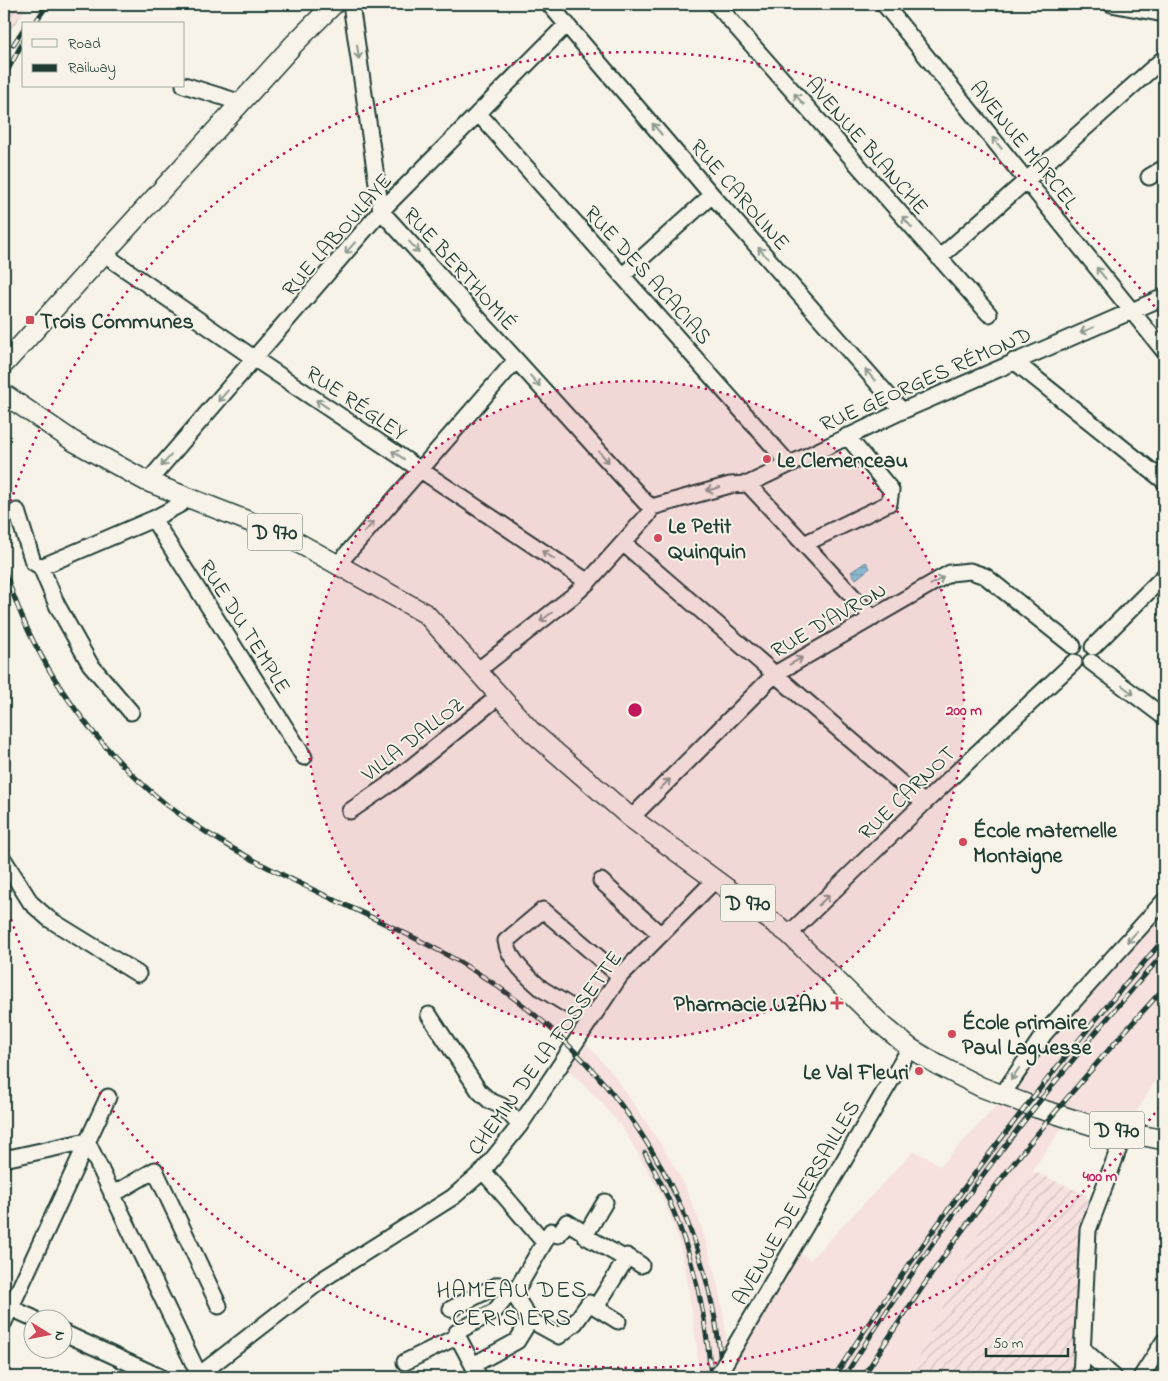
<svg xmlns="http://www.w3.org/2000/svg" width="1168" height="1381" viewBox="0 0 1168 1381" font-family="'Indie Flower',sans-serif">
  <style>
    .built { fill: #f6e1df }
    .industrial { fill: url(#industrial-furrows) }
    .water { fill: url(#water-rules); stroke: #5b959c }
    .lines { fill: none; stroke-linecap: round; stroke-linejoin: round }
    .minor-casing { stroke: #1f3d34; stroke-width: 19 }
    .major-casing { stroke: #1f3d34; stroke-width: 22 }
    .minor { stroke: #f7f3e8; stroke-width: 15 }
    .major { stroke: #f7f3e8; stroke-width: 19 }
    .rail-casing { stroke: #1f3d34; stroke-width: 5 }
    .rail { stroke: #f7f3e8; stroke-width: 3; stroke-dasharray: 9; stroke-linecap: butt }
    .minor-bridge-casing { stroke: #1f3d34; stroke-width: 19; stroke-linecap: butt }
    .minor-bridge { stroke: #f7f3e8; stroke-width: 15 }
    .oneway { stroke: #8b988e }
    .ring { fill: none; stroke: #c2185b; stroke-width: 2.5; stroke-dasharray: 2.5 5 }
    .poi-dot { fill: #d1495b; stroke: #f7f3e8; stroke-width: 2 }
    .labels { text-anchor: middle; stroke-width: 4; stroke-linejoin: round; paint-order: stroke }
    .shield { fill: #f7f3e8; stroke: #60746a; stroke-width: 1 }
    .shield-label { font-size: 21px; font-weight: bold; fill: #1f3d34 }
    .street-label { font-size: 22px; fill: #1f3d34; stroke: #f7f3e8 }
    .poi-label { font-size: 22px; font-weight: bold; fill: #1f3d34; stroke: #f7f3e8; text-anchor: start }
    .neighbourhood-label { font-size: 24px; letter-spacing: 1px; fill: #1f3d34; stroke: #f7f3e8 }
    .centre { fill: #c2185b; stroke: #f7f3e8; stroke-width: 2.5 }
    .ring-label { font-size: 15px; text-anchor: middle; font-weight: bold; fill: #c2185b; stroke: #f7f3e8; stroke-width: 4; stroke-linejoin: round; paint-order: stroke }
  </style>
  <defs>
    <pattern id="industrial-furrows" width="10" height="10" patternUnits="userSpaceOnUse" patternTransform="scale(1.25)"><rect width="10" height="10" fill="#f6e1df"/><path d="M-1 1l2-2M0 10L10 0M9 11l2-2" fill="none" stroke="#d2c2c0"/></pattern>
    <pattern id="water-rules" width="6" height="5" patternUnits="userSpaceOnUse" patternTransform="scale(1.25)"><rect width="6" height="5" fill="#83cfe2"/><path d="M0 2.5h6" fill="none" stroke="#6ba9b8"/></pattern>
  </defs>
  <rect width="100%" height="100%" fill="#f7f3e8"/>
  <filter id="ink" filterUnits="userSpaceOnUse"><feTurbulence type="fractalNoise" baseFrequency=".02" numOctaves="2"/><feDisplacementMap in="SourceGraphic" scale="10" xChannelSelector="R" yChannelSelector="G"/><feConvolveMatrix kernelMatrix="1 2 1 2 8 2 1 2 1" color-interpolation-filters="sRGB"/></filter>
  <g filter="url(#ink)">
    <path class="built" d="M1164 909V1067L1129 1124 1077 1110 1057 1135 1032 1171 980 1230 909 1377H724L726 1373 728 1374 800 1253 810 1260 914 1151 934 1161 939 1167 999 1103 1063 1019Z
      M586 1043 614 1075 661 1144 683 1182 701 1225 715 1273 723 1312 727 1345 707 1377H701L698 1375 697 1346 685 1267 675 1229 661 1194 625 1132 603 1104 568 1070Z"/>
    <path class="industrial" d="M4 4H29L4 41Z
      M1032 1171 1087 1195 1076 1377H909L980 1230Z"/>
    <path class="water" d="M866 562 870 568 856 579 851 572Z"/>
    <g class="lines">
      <defs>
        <path id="minor" d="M351 4 381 211 645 502 652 507
          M549 4 712 195 902 411
          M716 4 989 314
          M884 4 1164 351
          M1111 4 1164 14
          M184 85 242 103
          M478 113 789 464
          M1149 177 1164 168
          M105 253 115 262 255 359 588 582
          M939 258 1164 58
          M622 276 712 195
          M1014 361 1164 481
          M146 481 152 477 381 211 567 24
          M748 484 873 618
          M17 511 33 562 41 567 153 519 181 504 186 498
          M153 519 304 757
          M623 543 924 803
          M804 544 889 503 891 490 847 436
          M338 564 516 360
          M41 567 57 605 90 664 131 712
          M1093 647 1164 576
          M1091 662 1164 717
          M477 671 574 595 588 582 647 516 652 507 730 485 748 484 902 411 1164 297
          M350 811 394 781 499 696
          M631 818 775 674 950 573 970 571 985 576 1073 646
          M4 860 31 903 49 919 138 974
          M601 881 661 935
          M789 934 924 803 1074 662
          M429 1015 479 1091 490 1101 502 1106 520 1125
          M591 1019 542 989C528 977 509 960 506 941L543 910 620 976
          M1002 1095 1044 1034 1164 901
          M87 1141 200 1377
          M4 1159 87 1141
          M483 1171 544 1242
          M112 1195 155 1170 219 1306
          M586 1234 585 1236 626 1259 627 1256 641 1265
          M558 1235 567 1222 586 1234 605 1202
          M4 1305 33 1318
          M596 1307 626 1259
          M451 1309 498 1285 508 1295 514 1294 551 1231
          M530 1320 559 1336 575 1323 589 1303 618 1321
          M4 1322 108 1097
          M62 1332 160 1377
          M456 1337 457 1332 495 1311 508 1295
          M1083 1349 1114 1377
          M728 1358 910 1048
          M405 1362 456 1337H458L477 1373
          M473 1365 517 1341 530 1320 514 1294
          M199 1375 323 1279 453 1197 483 1171 520 1125 620 976 716 879
          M1081 1377 1088 1230 1125 1132
          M1141 1377 1164 1341"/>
        <path id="major" d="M4 364 294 44 334 4
          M4 394 73 441 146 481 286 536 426 614 531 731 631 818 789 934 880 1023 910 1048 938 1065 981 1087 1037 1108 1091 1125 1164 1140"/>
      </defs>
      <use href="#minor" class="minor-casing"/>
      <use href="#major" class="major-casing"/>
      <use href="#minor" class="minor"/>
      <use href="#major" class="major"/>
      <defs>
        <path id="rail" d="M34 24 48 4
          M13 45 24 28
          M4 77 24 40
          M4 569C13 595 23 623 37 648 68 707 114 763 167 805 249 868 347 902 438 950 599 1035 711 1193 722 1377
          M645 1153C685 1222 705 1298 711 1377
          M834 1377C933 1222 1044 1077 1164 939
          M844 1377C938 1227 1047 1085 1164 953
          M863 1377C903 1315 943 1255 988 1196 1043 1124 1103 1055 1164 988"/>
      </defs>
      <use href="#rail" class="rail-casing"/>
      <use href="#rail" class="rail"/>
      <defs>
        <path id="minor-bridge" d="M717 1377 728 1358"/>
      </defs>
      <use href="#minor-bridge" class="minor-bridge-casing"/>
      <use href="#minor-bridge" class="minor-bridge"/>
    </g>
    <defs><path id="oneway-shaft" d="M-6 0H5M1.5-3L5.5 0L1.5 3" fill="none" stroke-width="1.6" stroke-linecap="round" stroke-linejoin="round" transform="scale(1.25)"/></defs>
    <g class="oneway">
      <use href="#oneway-shaft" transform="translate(358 52) rotate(82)"/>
      <use href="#oneway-shaft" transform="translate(799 99) rotate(-131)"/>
      <use href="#oneway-shaft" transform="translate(657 129) rotate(-130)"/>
      <use href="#oneway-shaft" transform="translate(997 143) rotate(-129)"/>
      <use href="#oneway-shaft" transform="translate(907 222) rotate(-131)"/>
      <use href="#oneway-shaft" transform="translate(414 247) rotate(48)"/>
      <use href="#oneway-shaft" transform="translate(350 248) rotate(131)"/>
      <use href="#oneway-shaft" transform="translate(763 253) rotate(-131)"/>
      <use href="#oneway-shaft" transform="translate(1101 273) rotate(-129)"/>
      <use href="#oneway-shaft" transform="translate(1087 330) rotate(157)"/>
      <use href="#oneway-shaft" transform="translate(870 375) rotate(-131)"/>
      <use href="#oneway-shaft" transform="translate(535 381) rotate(48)"/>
      <use href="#oneway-shaft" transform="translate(223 396) rotate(131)"/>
      <use href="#oneway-shaft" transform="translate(322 404) rotate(-146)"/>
      <use href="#oneway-shaft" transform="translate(398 455) rotate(-146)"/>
      <use href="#oneway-shaft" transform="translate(604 457) rotate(48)"/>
      <use href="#oneway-shaft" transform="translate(166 461) rotate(131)"/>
      <use href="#oneway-shaft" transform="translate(713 489) rotate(164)"/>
      <use href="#oneway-shaft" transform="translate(369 527) rotate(-49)"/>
      <use href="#oneway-shaft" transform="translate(548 555) rotate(-146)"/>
      <use href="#oneway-shaft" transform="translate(937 581) rotate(-30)"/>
      <use href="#oneway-shaft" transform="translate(546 617) rotate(143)"/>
      <use href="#oneway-shaft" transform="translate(796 661) rotate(-30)"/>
      <use href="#oneway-shaft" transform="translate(1128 690) rotate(37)"/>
      <use href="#oneway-shaft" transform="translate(665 784) rotate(-45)"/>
      <use href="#oneway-shaft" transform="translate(824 900) rotate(-44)"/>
      <use href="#oneway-shaft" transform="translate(1132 937) rotate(132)"/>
      <use href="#oneway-shaft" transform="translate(1015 1074) rotate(124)"/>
    </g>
  </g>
  <circle cx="635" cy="710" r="329" fill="#c2185b" fill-opacity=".12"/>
  <g class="ring">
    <circle cx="635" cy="710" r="329"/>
    <path d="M1164 1101A658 658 0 0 1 4 897M4 523A658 658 0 0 1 1164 319"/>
  </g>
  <g class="poi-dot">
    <rect x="25" y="315" width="10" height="10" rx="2.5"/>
    <circle cx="767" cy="459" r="5"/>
    <circle cx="658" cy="538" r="5"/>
    <circle cx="963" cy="842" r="5"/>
    <path d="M834.5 995.5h5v5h5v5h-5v5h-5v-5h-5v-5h5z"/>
    <circle cx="952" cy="1034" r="5"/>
    <circle cx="919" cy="1071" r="5"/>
  </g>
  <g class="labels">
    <g class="shield">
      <rect x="247.5" y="513.5" width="55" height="37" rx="4"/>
      <rect x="720.5" y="884.5" width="55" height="37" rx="4"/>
      <rect x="1089.5" y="1111.5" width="55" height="37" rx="4"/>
    </g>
    <g class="shield-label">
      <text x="275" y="539">D 970</text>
      <text x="748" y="910">D 970</text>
      <text x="1117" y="1137">D 970</text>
    </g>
    <g class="street-label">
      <text transform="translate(1025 144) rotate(51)" y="8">AVENUE MARCEL</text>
      <text transform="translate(868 145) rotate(49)" y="8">AVENUE BLANCHE</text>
      <text transform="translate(741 194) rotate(49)" y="8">RUE CAROLINE</text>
      <text transform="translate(336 234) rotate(-49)" y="8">RUE LABOULAYE</text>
      <text transform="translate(461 268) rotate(48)" y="8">RUE BERTHOMIÉ</text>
      <text transform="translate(649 274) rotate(48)" y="8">RUE DES ACACIAS</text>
      <text transform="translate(925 378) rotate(-24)" y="8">RUE GEORGES RÉMOND</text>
      <text transform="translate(357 402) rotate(34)" y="8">RUE RÉGLEY</text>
      <text transform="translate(828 619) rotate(-30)" y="8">RUE D'AVRON</text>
      <text transform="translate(246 626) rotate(58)" y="8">RUE DU TEMPLE</text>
      <text transform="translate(412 738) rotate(-38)" y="8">VILLA DALLOZ</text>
      <text transform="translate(906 792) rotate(-44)" y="8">RUE CARNOT</text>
      <text transform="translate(544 1052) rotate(-54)" y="8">CHEMIN DE LA FOSSETTE</text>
      <text transform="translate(795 1202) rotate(-60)" y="8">AVENUE DE VERSAILLES</text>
    </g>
    <g class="poi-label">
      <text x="40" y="328">Trois Communes</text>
      <text x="777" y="467">Le Clemenceau</text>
      <text x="668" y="533">Le Petit<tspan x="668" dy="25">Quinquin</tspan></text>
      <text x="973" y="837">École maternelle<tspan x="973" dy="25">Montaigne</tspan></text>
      <text x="827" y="1011" text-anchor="end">Pharmacie UZAN</text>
      <text x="962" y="1029">École primaire<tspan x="962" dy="25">Paul Laguesse</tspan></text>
      <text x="909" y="1079" text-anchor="end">Le Val Fleuri</text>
    </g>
    <g class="neighbourhood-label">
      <text x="512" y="1297">HAMEAU DES<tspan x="512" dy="28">CERISIERS</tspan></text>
    </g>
  </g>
  <circle cx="635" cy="710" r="8" class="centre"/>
  <g class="ring-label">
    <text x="964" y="715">200 m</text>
    <text x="1100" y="1181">400 m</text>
  </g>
  <rect width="1168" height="1381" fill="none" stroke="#f7f3e8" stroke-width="20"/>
  <rect x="10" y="10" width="1148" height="1361" fill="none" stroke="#1f3d34" stroke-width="2" filter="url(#ink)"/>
  <rect x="22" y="22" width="162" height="65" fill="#f7f3e8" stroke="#a1aaa0"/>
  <rect x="32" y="39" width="25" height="8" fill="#f7f3e8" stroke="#a1aaa0"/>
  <text x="68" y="48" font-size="15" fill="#1f3d34">Road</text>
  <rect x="32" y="64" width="25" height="8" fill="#1f3d34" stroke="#a1aaa0"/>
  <text x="68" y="72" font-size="15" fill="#1f3d34">Railway</text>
  <g transform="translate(48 1334) rotate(100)"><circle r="24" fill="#f7f3e8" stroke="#a1aaa0"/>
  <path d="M0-4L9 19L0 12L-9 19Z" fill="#d1495b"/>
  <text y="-8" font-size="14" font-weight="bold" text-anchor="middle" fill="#1f3d34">N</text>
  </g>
  <path d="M986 1348v8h82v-8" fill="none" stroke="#1f3d34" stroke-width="2.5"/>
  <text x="993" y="1348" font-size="15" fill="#1f3d34" stroke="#f7f3e8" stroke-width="4" paint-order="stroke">50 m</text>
</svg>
